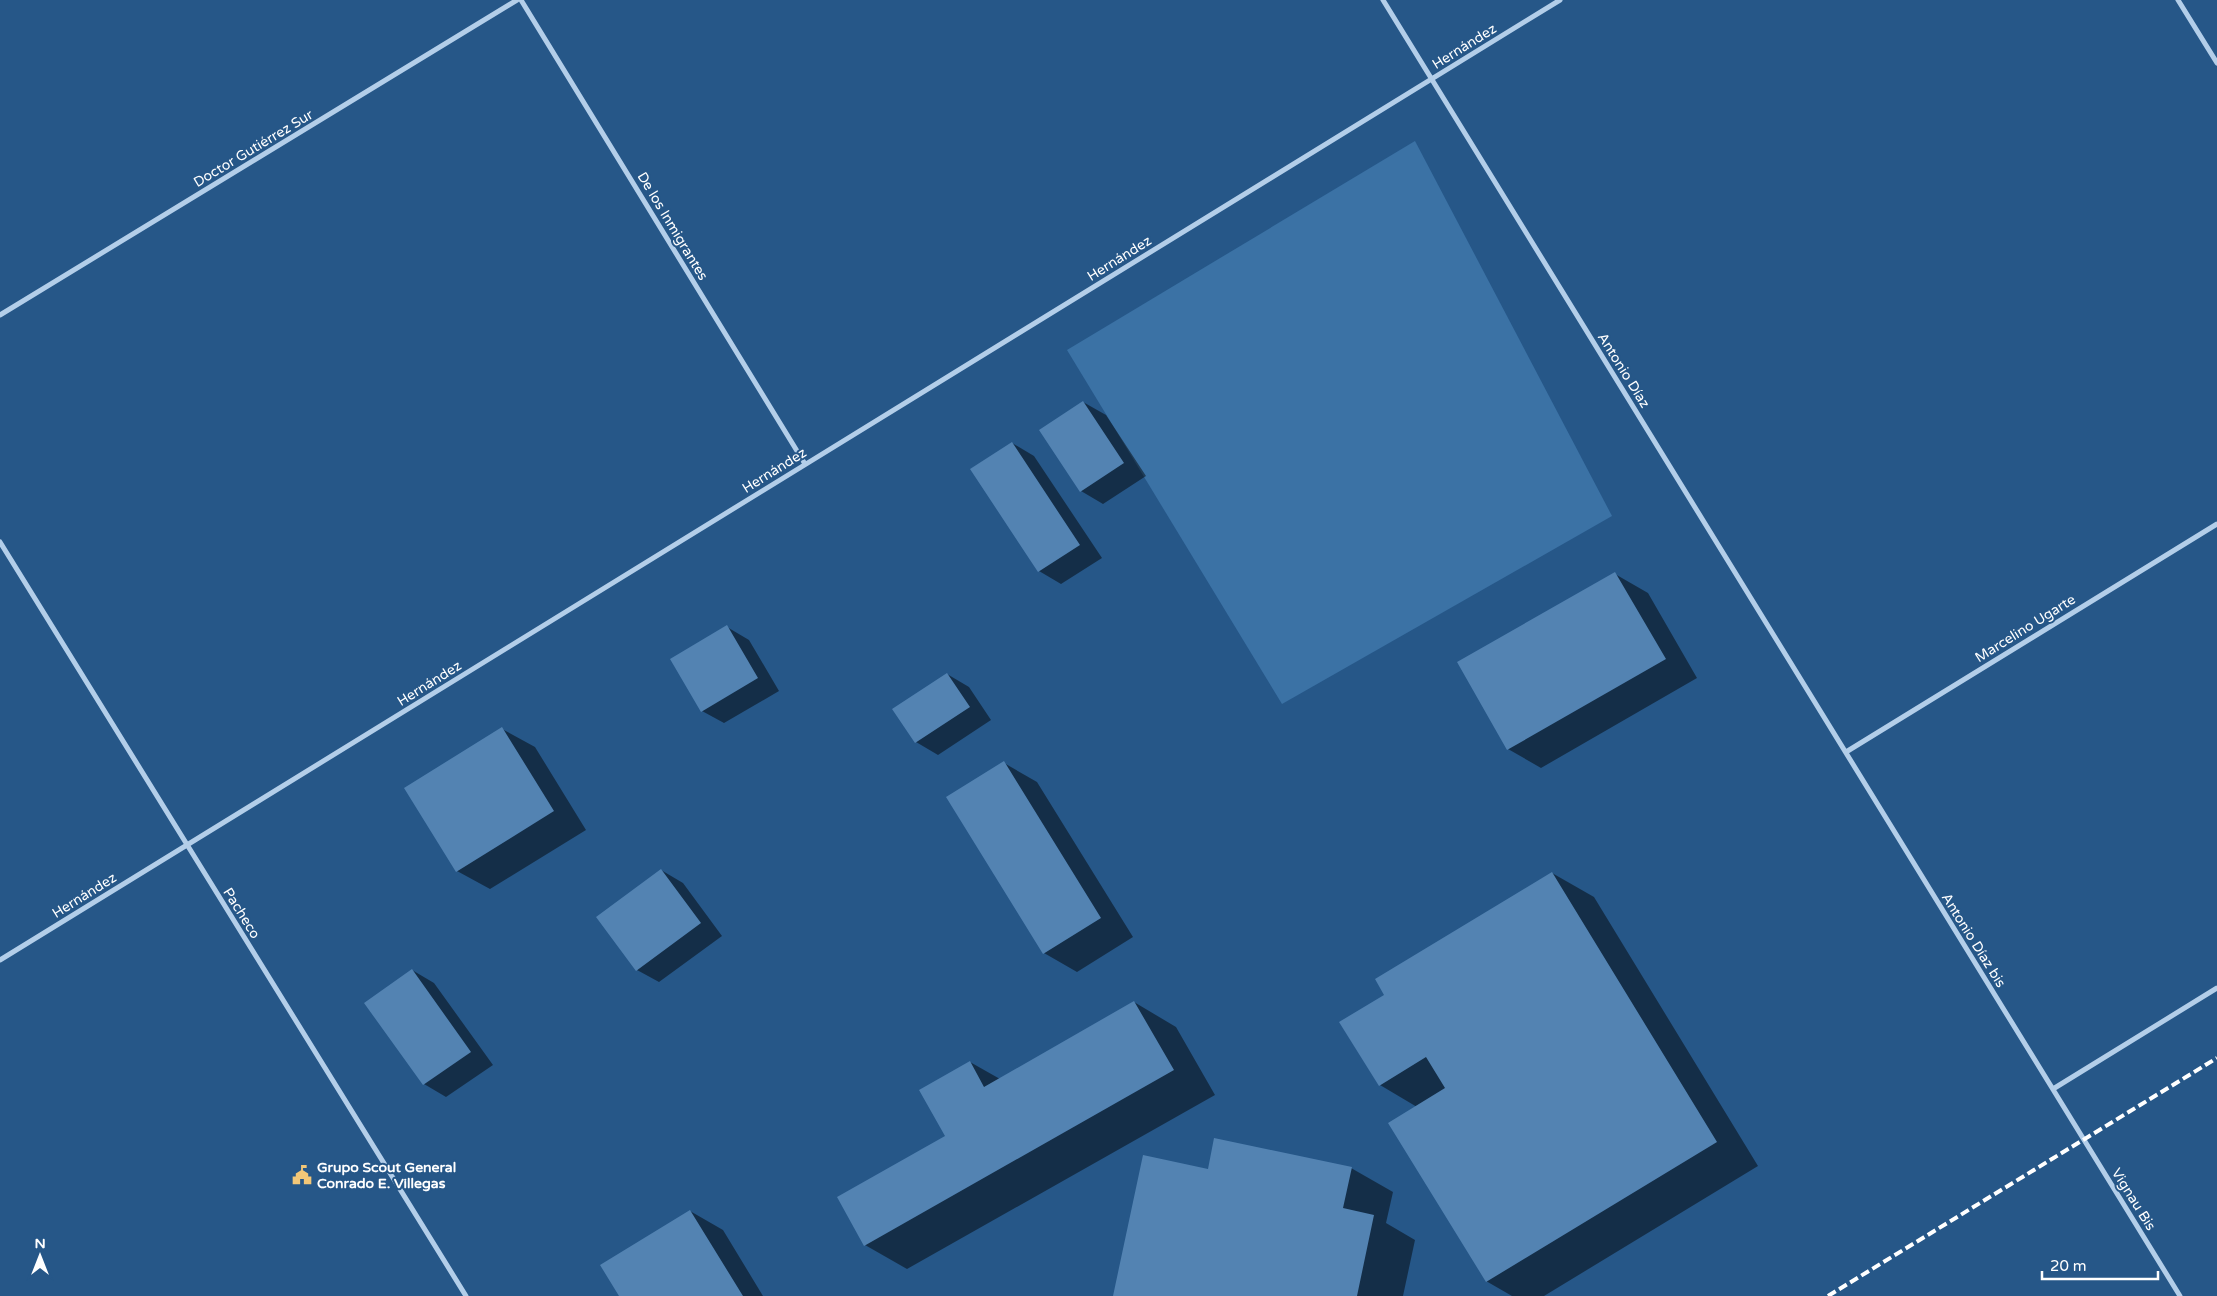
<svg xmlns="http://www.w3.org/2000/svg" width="2217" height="1296" viewBox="0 0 2217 1296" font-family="'Varela Round',sans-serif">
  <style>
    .green { fill: #3b72a5 }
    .shadow { fill: #0007 }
    .building { fill: #5383b2 }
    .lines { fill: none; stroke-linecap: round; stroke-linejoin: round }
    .minor { stroke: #b3cee9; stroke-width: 5 }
    .rail { stroke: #fff; stroke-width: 4; stroke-dasharray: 9 4; stroke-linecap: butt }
    .labels { text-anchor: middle; stroke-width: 4; stroke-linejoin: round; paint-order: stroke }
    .street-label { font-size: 14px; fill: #fff; stroke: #265788 }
    .poi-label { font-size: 14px; font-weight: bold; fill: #fff; stroke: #265788; text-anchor: start }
  </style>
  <rect width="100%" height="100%" fill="#265788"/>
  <path class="green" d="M1415 141 1612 516 1282 704 1067 350Z"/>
  <path class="shadow" d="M1083 402 1106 415 1146 476 1103 504 1081 491Z
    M1012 443 1034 456 1102 558 1061 584 1039 571 971 469Z
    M1615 574 1648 593 1697 678 1541 768 1508 749Z
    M727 627 749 640 779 691 724 723 702 711Z
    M947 674 969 687 991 720 938 755 916 742Z
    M502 729 535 747 586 830 490 889 457 871Z
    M1004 763 1037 782 1133 937 1077 972 1044 953Z
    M661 870 683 883 722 936 659 982 637 970Z
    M1552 873 1594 897 1758 1166 1544 1296H1512L1486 1281 1417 1107 1380 1085 1386 995Z
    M412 970 434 983 493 1065 446 1097 424 1084 366 1003Z
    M1134 1002 1176 1027 1215 1095 907 1269 865 1245 947 1136 970 1062 1000 1079Z
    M1351 1168 1393 1192 1386 1223 1415 1240 1403 1296H1115L1209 1171Z
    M690 1211 723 1230 763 1296H621Z"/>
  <path class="building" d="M1083 401 1124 463 1080 492 1039 430Z
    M1012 442 1080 545 1038 572 970 469Z
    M1615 572 1666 659 1507 750 1457 662Z
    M727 625 758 678 701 712 670 659Z
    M947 673 970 707 915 743 892 709Z
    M502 727 554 811 456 872 404 788Z
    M1004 761 1101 918 1043 954 946 797Z
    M661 869 701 923 636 971 596 917Z
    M1552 872 1717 1142 1486 1282 1388 1123 1445 1088 1426 1057 1379 1086 1339 1022 1384 995 1375 979Z
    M412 969 471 1052 423 1085 364 1003Z
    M1134 1001 1174 1070 864 1246 837 1197 945 1136 919 1090 970 1061 984 1087Z
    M1214 1138 1352 1167 1343 1208 1374 1215 1357 1296H1113L1143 1155 1208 1169Z
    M690 1210 743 1296H619L600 1265Z"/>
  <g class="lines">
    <path class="minor" d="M521 0 805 464
      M1383 0 2180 1296
      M2178 0 2217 63
      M0 315 517 0
      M0 542 466 1296
      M1846 752 2217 524
      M0 960 1560 0
      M2053 1089 2217 988"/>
    <path class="rail" d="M1828 1296 2217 1058"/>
  </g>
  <defs>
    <symbol id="civic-bare" viewBox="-9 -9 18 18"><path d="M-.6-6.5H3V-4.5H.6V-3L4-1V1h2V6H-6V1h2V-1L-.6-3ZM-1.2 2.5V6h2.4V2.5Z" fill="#f2c778" stroke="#265788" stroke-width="2.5" paint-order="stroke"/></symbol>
  </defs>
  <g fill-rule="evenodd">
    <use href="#civic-bare" x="288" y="1161" width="28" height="28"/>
  </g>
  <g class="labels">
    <g class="street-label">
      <text transform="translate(1464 46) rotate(-32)" y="5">Hernández</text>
      <text transform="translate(253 148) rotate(-31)" y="5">Doctor Gutiérrez Sur</text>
      <text transform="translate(673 226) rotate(59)" y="5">De los Inmigrantes</text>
      <text transform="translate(1119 258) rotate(-32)" y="5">Hernández</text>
      <text transform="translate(1624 370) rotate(58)" y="5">Antonio Díaz</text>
      <text transform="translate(774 470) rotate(-32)" y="5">Hernández</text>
      <text transform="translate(2025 628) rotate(-32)" y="5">Marcelino Ugarte</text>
      <text transform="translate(429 683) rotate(-32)" y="5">Hernández</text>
      <text transform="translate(84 895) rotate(-32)" y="5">Hernández</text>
      <text transform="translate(242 913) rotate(58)" y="5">Pacheco</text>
      <text transform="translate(1974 940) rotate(58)" y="5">Antonio Díaz bis</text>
      <text transform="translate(2134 1199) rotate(58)" y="5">Vignau Bis</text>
    </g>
    <g class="poi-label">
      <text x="317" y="1172">Grupo Scout General<tspan x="317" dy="16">Conrado E. Villegas</tspan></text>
    </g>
  </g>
  <g transform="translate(40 1256)" stroke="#265788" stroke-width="4" paint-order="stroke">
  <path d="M0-4L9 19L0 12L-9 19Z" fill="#ffffff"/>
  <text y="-8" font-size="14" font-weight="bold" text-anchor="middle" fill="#ffffff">N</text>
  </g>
  <path d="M2042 1271v8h116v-8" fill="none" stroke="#ffffff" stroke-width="2.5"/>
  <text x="2050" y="1271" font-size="15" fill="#ffffff" stroke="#265788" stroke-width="4" paint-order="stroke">20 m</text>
</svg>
